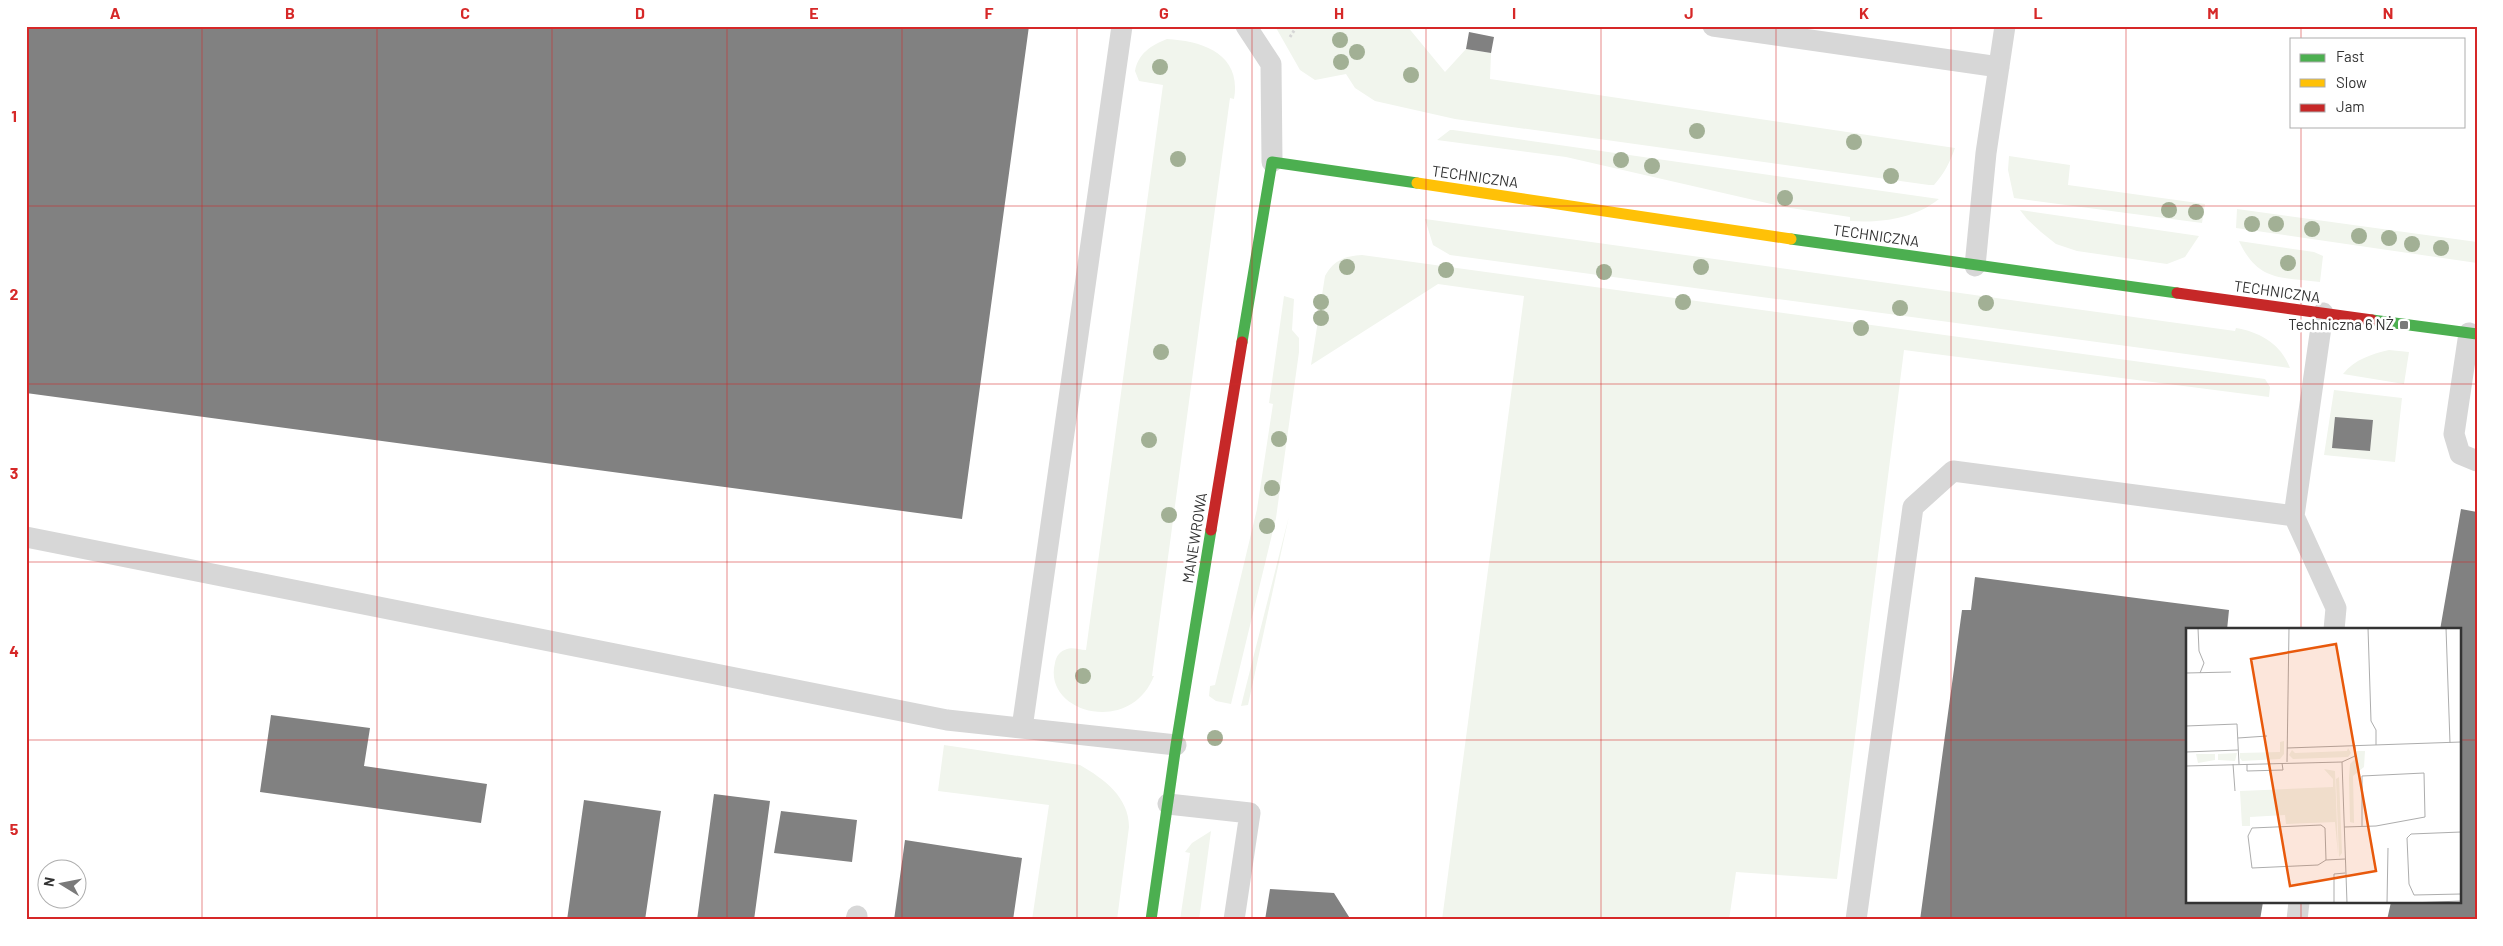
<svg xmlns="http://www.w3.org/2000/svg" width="2503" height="946" viewBox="0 0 2503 946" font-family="Barlow,sans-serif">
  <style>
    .green { fill: #f1f5ed }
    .building { fill: #818181 }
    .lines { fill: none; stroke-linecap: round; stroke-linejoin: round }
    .path { stroke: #d6d6d6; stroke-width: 3; stroke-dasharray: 2.5 2.5; stroke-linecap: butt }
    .lane { stroke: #d7d7d7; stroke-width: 21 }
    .fast { stroke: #4caf50; stroke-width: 11 }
    .slow { stroke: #ffc107; stroke-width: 11 }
    .jam { stroke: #c62828; stroke-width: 11 }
    .tree { fill: #a2b095 }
    .grid { fill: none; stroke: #d62828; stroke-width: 1; stroke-opacity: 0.55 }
    .poi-dot { fill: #7a7a7a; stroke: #fff; stroke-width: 2 }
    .labels { text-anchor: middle; stroke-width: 5; stroke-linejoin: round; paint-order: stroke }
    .street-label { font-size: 15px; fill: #333; stroke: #fff }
    .poi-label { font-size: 15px; fill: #333; stroke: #fff; text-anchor: end }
    .inset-road { fill: none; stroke: #adadad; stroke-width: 1 }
    .view { fill: #e8590c; fill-opacity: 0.15; stroke: #e8590c; stroke-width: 2.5 }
    .inset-edge { fill: none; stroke: #333; stroke-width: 2.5 }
    .neatline { fill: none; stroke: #d62828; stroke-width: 2 }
    .grid-label { font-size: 16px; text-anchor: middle; font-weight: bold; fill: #d62828 }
  </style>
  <rect width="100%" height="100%" fill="#fff"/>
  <path class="green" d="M1275 26H1407L1445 72 1466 49 1491 53 1490 79 1955 148C1950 162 1944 174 1934 185H1929L1455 119 1375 101 1355 88 1346 74 1315 80 1300 70Z
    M1167 39C1203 41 1242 54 1234 99L1230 98 1152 676H1154C1130 737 1042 712 1055 663 1056 656 1060 651 1067 649 1072 647 1080 650 1086 650L1163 85 1139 81 1135 71C1138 54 1151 45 1167 39Z
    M1450 130H1453L1939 199C1914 219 1881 223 1850 221V217L1784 207 1566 157 1437 140Z
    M2009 156 2070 165 2068 185 2205 204 2202 223 2014 198 2008 170Z
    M2237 209 2477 242V263L2236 228Z
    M2020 210 2199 236 2185 257 2167 264 2077 251 2056 244 2041 232 2027 219Z
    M1425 219 2235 331 2236 328C2260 332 2281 344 2290 368L1450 255 1433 245Z
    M2239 241 2314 252 2323 256 2320 282C2281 277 2258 282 2239 241Z
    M1362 255 2265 379 2270 387 2269 397 1904 350 1837 879 1736 872 1729 920H1442L1524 296 1438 284 1311 365 1325 276C1334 260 1345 256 1362 255Z
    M1284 296 1294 299 1292 330 1299 338V352L1276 518 1231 704 1216 701 1209 696 1210 686 1215 685 1257 509 1273 404 1269 403Z
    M2389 350 2409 352 2404 384 2343 374C2355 359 2372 354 2389 350Z
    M2334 390 2402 398 2395 462 2324 455Z
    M1289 516 1248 705 1241 706Z
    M944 745 1080 765C1104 779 1129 797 1129 827L1117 920H1032L1049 805 938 791Z
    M1211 831 1199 920H1180L1190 853 1185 852 1192 843Z"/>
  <path class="building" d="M26 26H1029L962 519 26 393Z
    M1469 32 1494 37 1491 53 1466 49Z
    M2335 417 2373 420 2370 451 2332 448Z
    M2461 509 2477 512V920H2387L2391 902H2459V630H2440Z
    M1975 577 2229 610 2227 630H2187V902H2263L2260 920H1920L1962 610H1971Z
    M271 715 370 728 364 766 487 784 481 823 260 792Z
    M714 794 770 801 754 920H697Z
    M584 800 661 811 645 920H567Z
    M781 811 857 820 852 862 774 853Z
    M905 840 1022 858 1013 920H894Z
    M1270 889 1334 893 1351 920H1265Z"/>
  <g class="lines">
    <path class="path" d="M1290 37 1297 26"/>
    <path class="lane" d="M1246 26 1271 64 1272 162
      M1713 26 1999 67
      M1975 266 1986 153 2005 26
      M2323 313 2294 516 2336 608 2334 630
      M2469 333 2454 434 2460 454 2477 461
      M26 537 947 720 1176 745
      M1022 728 1122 26
      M1168 804 1250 813 1234 920
      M856 920 857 916
      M1856 920 1913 507 1953 471 2294 516
      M2297 920 2299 902"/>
    <path class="fast" d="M1791 239 2177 293
      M2372 320 2477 334
      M1242 342 1272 162 1417 183
      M1151 920 1176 745 1211 530"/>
    <path class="slow" d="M1417 183 1791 239"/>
    <path class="jam" d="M2177 293 2372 320
      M1211 530 1242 342"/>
  </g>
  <g class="tree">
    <circle cx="1340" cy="40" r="8"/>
    <circle cx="1357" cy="52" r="8"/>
    <circle cx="1341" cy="62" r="8"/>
    <circle cx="1160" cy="67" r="8"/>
    <circle cx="1411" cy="75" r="8"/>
    <circle cx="1697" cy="131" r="8"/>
    <circle cx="1854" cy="142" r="8"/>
    <circle cx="1178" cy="159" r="8"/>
    <circle cx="1621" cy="160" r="8"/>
    <circle cx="1652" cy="166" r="8"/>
    <circle cx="1891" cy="176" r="8"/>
    <circle cx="1785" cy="198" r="8"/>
    <circle cx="2169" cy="210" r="8"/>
    <circle cx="2196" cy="212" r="8"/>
    <circle cx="2252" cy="224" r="8"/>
    <circle cx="2276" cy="224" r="8"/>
    <circle cx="2312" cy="229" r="8"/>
    <circle cx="2359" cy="236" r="8"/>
    <circle cx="2389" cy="238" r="8"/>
    <circle cx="2412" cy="244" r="8"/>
    <circle cx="2441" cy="248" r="8"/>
    <circle cx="2288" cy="263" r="8"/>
    <circle cx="1347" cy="267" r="8"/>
    <circle cx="1701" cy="267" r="8"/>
    <circle cx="1446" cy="270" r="8"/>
    <circle cx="1604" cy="272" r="8"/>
    <circle cx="1321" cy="302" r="8"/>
    <circle cx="1683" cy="302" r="8"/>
    <circle cx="1986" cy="303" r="8"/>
    <circle cx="1900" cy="308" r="8"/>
    <circle cx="1321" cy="318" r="8"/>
    <circle cx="1861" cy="328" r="8"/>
    <circle cx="1161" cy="352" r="8"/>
    <circle cx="1279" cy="439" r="8"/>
    <circle cx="1149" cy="440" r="8"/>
    <circle cx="1272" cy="488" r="8"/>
    <circle cx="1169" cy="515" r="8"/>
    <circle cx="1267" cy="526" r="8"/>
    <circle cx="1083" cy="676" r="8"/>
    <circle cx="1215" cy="738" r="8"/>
  </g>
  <path class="grid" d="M202 26V920M377 26V920M552 26V920M727 26V920M902 26V920M1077 26V920M1252 26V920M1426 26V920M1601 26V920M1776 26V920M1951 26V920M2126 26V920M2301 26V39M2301 126V630M26 206H2477M26 384H2477M26 562H2477M26 740H2187M2459 740H2477M2301 902V920"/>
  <rect class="poi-dot" x="2399" y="320" width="10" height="10" rx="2.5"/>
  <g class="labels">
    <g class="street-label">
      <text transform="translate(1475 177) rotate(8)" y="5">TECHNICZNA</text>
      <text transform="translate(1876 236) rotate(8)" y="5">TECHNICZNA</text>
      <text transform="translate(2277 292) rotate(8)" y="5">TECHNICZNA</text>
      <text transform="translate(1195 538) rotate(-81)" y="5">MANEWROWA</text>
    </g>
    <g class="poi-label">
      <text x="2394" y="330">Techniczna 6 NŻ</text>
    </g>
  </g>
  <g transform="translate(2186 628)">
    <rect width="275" height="275" fill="#fff"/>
    <path d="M98 113V126L94 131 56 133 54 130V125L94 124V114ZM162 120 165 125 162 129 107 131 103 127 106 122 109 125 161 123ZM171 123H179L178 139 167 148 168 195 164 194 163 150 164 136 170 130ZM51 125 49 133 32 132V126ZM10 126H29V132L12 135ZM138 141 149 143 152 227 149 194 100 196 99 187 64 189V198H56L54 163 147 159V151ZM153 149 156 225 153 229 150 151Z" fill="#f1f5ed"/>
    <path class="inset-road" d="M12 0 13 23 18 35 14 45M182 0 185 93 190 102V117M260 0 264 115M0 45 45 44M0 98 51 96 53 136M52 110 81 108M101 120 275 114M0 124 52 122M101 134 103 0M156 134 161 275M47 136 49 163M61 136V143L97 142 96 135M0 138 156 134 169 128V118M158 199 190 198 239 189 238 145 176 148V198M275 204 225 206 221 210 223 256 228 267 275 266M140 232 139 200 135 197 66 200 62 208 66 240 132 237 140 232 159 231M7 275H42M148 275V246L159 245M201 275 202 220M224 275 275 273"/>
    <path class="view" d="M150 16 190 243 104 258 65 31Z"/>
    <rect width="275" height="275" class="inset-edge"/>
  </g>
  <rect width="2503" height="946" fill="none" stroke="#ffffff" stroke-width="55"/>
  <rect x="2290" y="38" width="175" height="90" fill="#ffffff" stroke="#adadad"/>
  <rect x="2300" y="54" width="25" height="8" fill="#4caf50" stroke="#adadad"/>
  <text x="2336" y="62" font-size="15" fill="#333333">Fast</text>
  <rect x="2300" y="79" width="25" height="8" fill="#ffc107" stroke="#adadad"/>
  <text x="2336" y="88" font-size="15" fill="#333333">Slow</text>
  <rect x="2300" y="104" width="25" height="8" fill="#c62828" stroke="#adadad"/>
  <text x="2336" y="112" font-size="15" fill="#333333">Jam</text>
  <g transform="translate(62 884) rotate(280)"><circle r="24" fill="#ffffff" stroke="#adadad"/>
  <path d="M0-4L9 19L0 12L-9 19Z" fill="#7a7a7a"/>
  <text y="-8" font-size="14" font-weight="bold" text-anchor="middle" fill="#333333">N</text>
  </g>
  <rect x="28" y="28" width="2448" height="890" class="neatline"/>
  <g class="grid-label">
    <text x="115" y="19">A</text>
    <text x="290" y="19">B</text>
    <text x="465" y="19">C</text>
    <text x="640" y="19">D</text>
    <text x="814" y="19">E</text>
    <text x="989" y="19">F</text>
    <text x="1164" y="19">G</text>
    <text x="1339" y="19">H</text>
    <text x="1514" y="19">I</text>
    <text x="1689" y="19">J</text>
    <text x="1864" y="19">K</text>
    <text x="2038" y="19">L</text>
    <text x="2213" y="19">M</text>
    <text x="2388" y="19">N</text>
    <text x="14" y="122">1</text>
    <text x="14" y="300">2</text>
    <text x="14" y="479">3</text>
    <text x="14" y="657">4</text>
    <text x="14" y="835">5</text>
  </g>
</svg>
